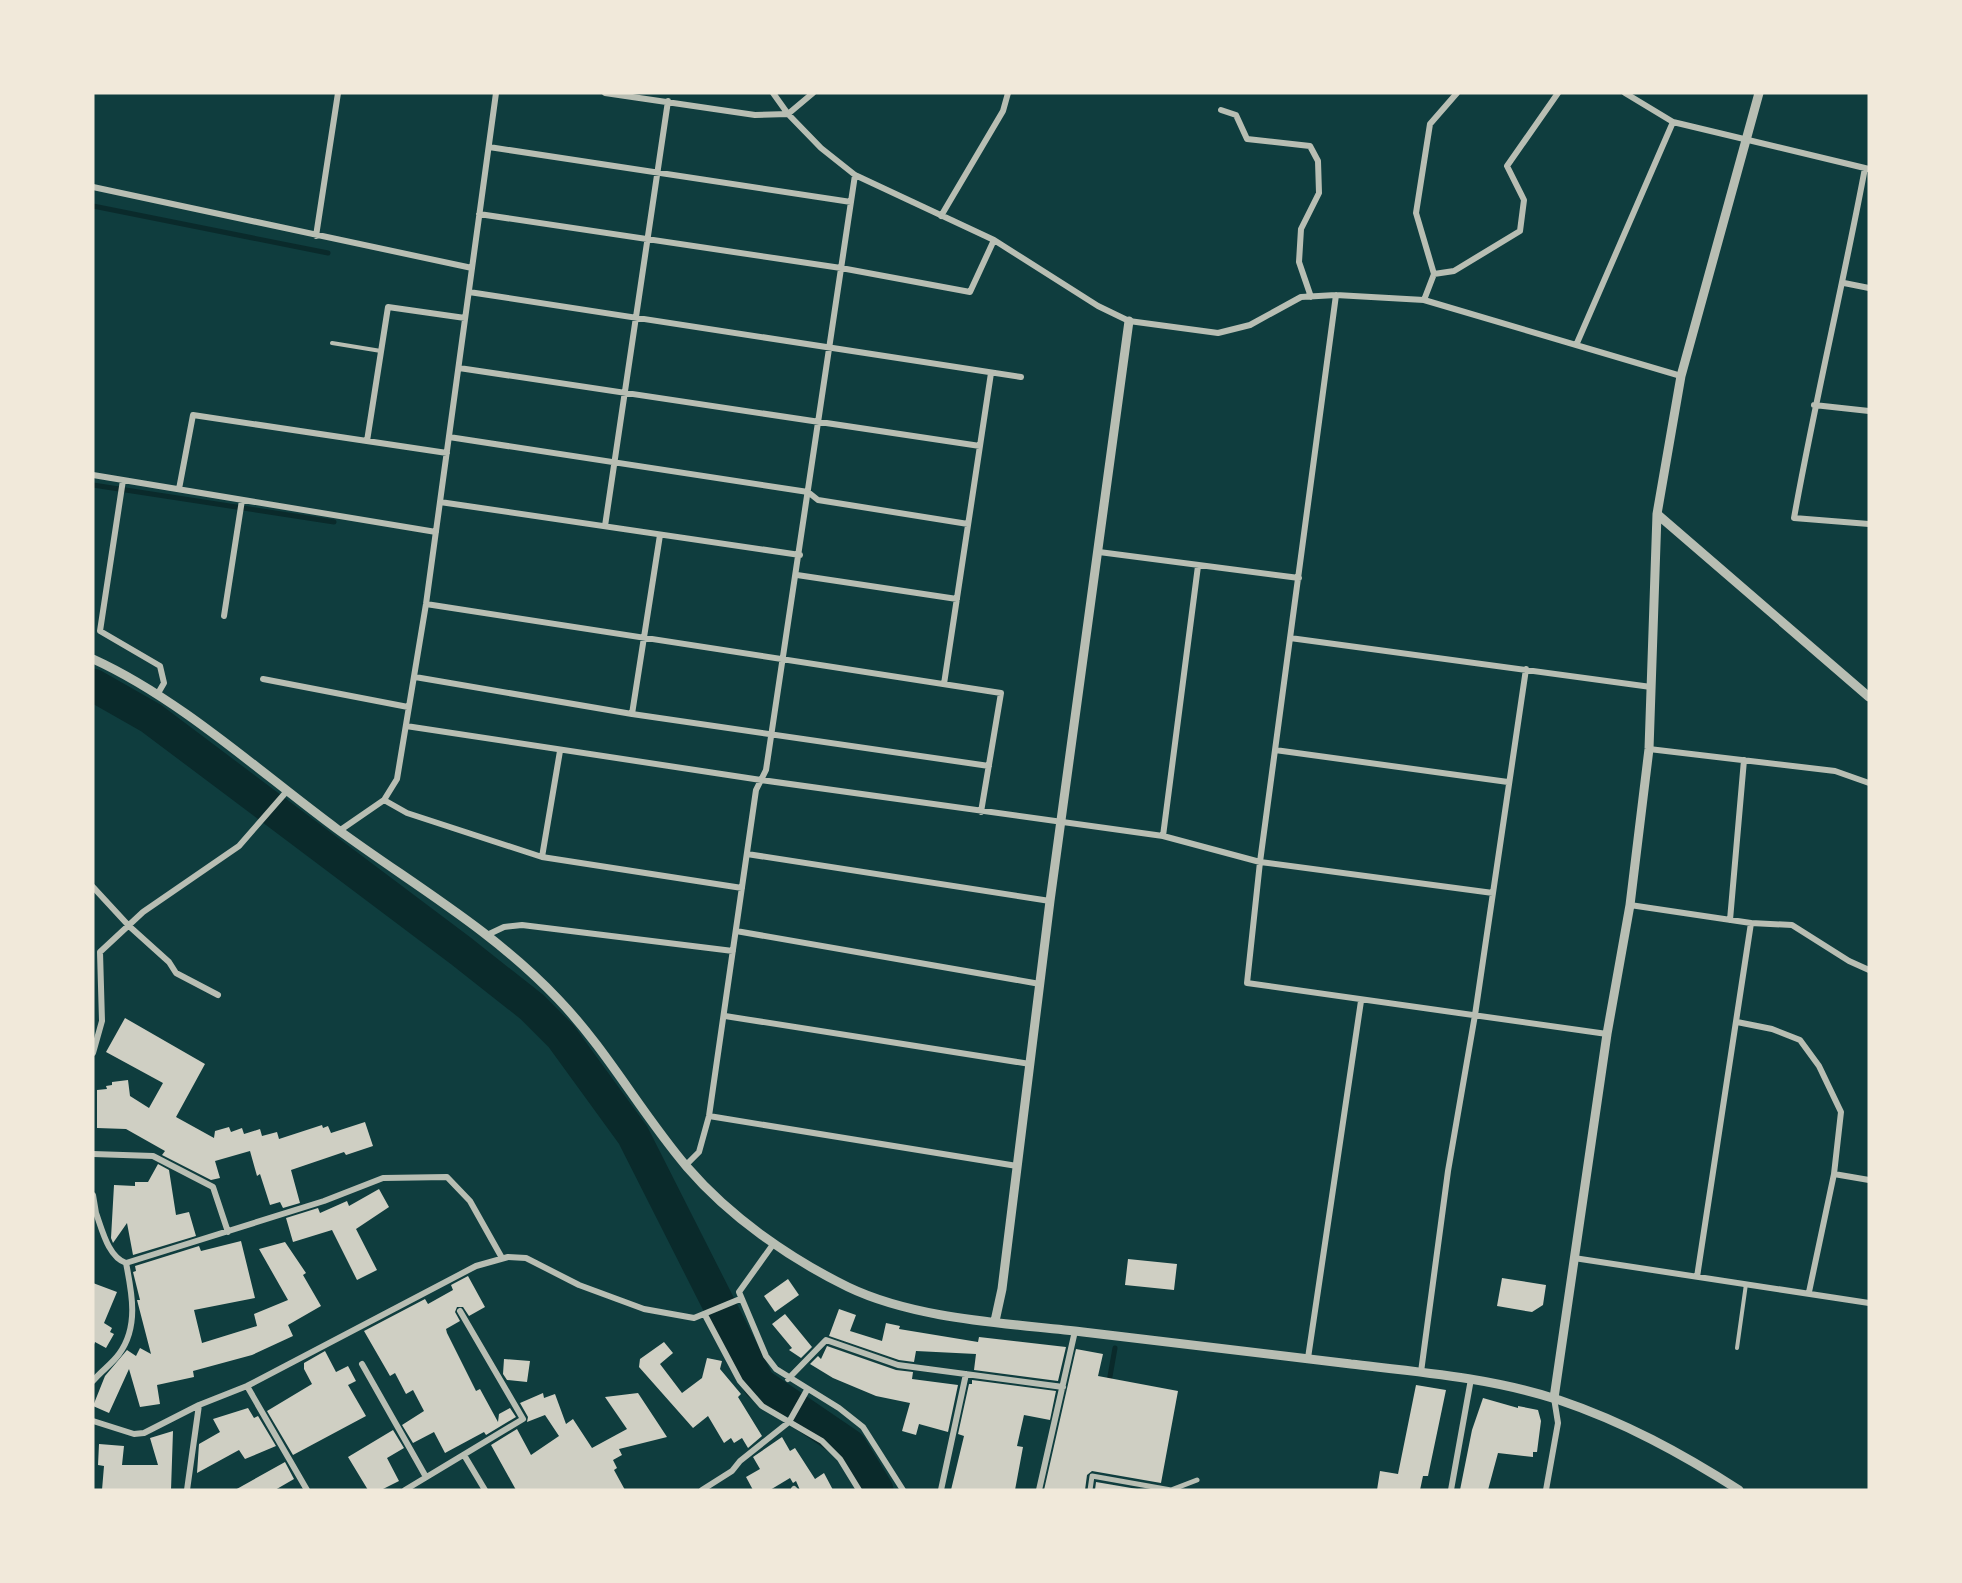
<svg xmlns="http://www.w3.org/2000/svg" width="1962" height="1583" viewBox="0 0 1962 1583" font-family="Overpass,sans-serif">
  <style>
    .lines { fill: none; stroke-linecap: round; stroke-linejoin: round }
    .stream { stroke: #0a2a2b; stroke-width: 5 }
    .river { stroke: #0a2a2b; stroke-width: 33 }
    .building { fill: #cfcfc3 }
    .service { stroke: #b8beb3; stroke-width: 4 }
    .pedestrian { stroke: #b8beb3; stroke-width: 5 }
    .minor { stroke: #b8beb3; stroke-width: 6 }
    .tertiary { stroke: #b8beb3; stroke-width: 9 }
  </style>
  <rect width="100%" height="100%" fill="#0f3d3e"/>
  <g class="lines">
    <path class="stream" d="M93 206 328 253
      M93 485 334 522
      M1109 1382 1115 1348"/>
    <path class="river" d="M93 685 151 718 461 951 532 1007 561 1036 633 1135 759 1384 850 1446 877 1490"/>
  </g>
  <path class="building" d="M125 1018 205 1064 176 1117 214 1138 215 1131 229 1127 231 1132 242 1128 244 1134 260 1129 262 1136 277 1132 279 1139 322 1125 323 1128 328 1126 331 1133 365 1122 373 1146 346 1155 344 1152 291 1170 300 1203 283 1208 280 1202 270 1205 260 1174 257 1176 250 1151 215 1161 220 1178 211 1180 162 1155 165 1151 126 1129 97 1128V1090L107 1089 106 1086 112 1085V1082L128 1080 130 1096 149 1108 163 1083 106 1052Z
    M158 1164 169 1170 176 1215 189 1212 196 1236 133 1255 127 1223 113 1243 111 1238 114 1185 135 1186V1182H148Z
    M379 1189 389 1207 356 1229 377 1270 357 1280 332 1230 293 1242 286 1218 318 1208 320 1213 347 1201 349 1206Z
    M241 1241 255 1298 194 1310 202 1343 257 1326 254 1314 288 1300 259 1249 285 1242 306 1273 303 1275 321 1306 288 1325 293 1336 252 1355 193 1371 194 1377 157 1385 160 1404 140 1407 129 1369 109 1413 93 1406 105 1376 127 1350 136 1356 140 1348 151 1354 137 1300H140L133 1272 136 1271 135 1266 199 1246 201 1251Z
    M1128 1259 1177 1264 1174 1290 1125 1285Z
    M468 1276 485 1307 469 1316 463 1307H457L455 1312 460 1321 446 1329 447 1333 476 1391 480 1389 498 1422 499 1414 510 1408 516 1417 486 1435 484 1432 445 1453 434 1432 413 1443 402 1425 424 1411 413 1390 406 1394 395 1373 390 1376 364 1331 425 1299 428 1304 453 1290 451 1285Z
    M1502 1278 1546 1285 1543 1305 1532 1312 1497 1306Z
    M788 1279 799 1295 775 1312 764 1296Z
    M93 1283 117 1292 104 1323 112 1328 110 1332 114 1334 106 1348 95 1342 93 1347Z
    M839 1309 856 1315 850 1331 882 1341 886 1323 900 1326 899 1329 978 1342 979 1337 1066 1347 1058 1381 974 1370 976 1354 916 1351 914 1362 899 1360 829 1336Z
    M785 1314 812 1347 801 1358 789 1350 792 1348 772 1324Z
    M664 1342 673 1353 660 1364 682 1393 702 1378 707 1358 722 1361 720 1369 741 1394 738 1397 762 1436 748 1448 742 1438 734 1443 731 1438 724 1443 708 1416 693 1428 639 1367 640 1359Z
    M827 1346 896 1370 913 1372 912 1379 958 1385 948 1432 919 1424 916 1435 902 1431 910 1403 876 1396 833 1378 810 1364 818 1356 821 1359Z
    M1076 1349 1103 1354 1098 1376 1178 1391 1161 1483 1092 1471 1087 1475 1085 1490H1044Z
    M325 1351 336 1372 348 1366 356 1381 348 1385 366 1416 293 1455 267 1411 312 1384 304 1369V1363Z
    M504 1359 530 1361 527 1382 507 1380 503 1374Z
    M972 1380 1056 1391 1050 1420 1024 1415 1017 1446 1023 1447 1015 1490H951L964 1436 958 1434 969 1384H972Z
    M1416 1385 1446 1390 1428 1476H1423L1420 1490H1377L1380 1471 1398 1474Z
    M543 1393 544 1398 555 1394 566 1424 573 1419 592 1448 627 1429 605 1397 638 1393 667 1437 619 1449 622 1455 613 1460 617 1468 614 1470 625 1490H516L491 1445 517 1429 531 1455 559 1436 545 1415 527 1422 528 1417 520 1403Z
    M1483 1398 1518 1408V1406L1538 1410 1541 1421 1537 1452H1533V1457L1498 1453 1488 1490H1460L1472 1430Z
    M248 1408 254 1418 258 1416 276 1446 245 1459 239 1450 197 1473 199 1444 220 1432 213 1419Z
    M393 1430 404 1448 387 1458 399 1481 381 1490H368L348 1457Z
    M173 1431 171 1490H102L104 1466 98 1465 99 1444 124 1446 122 1465H158L150 1438Z
    M782 1437 790 1451 795 1448 815 1479 824 1473 833 1490H800L796 1481 793 1483 790 1478 770 1490H753L746 1477 760 1469 753 1457Z
    M285 1462 294 1479 275 1490H235Z
    M1096 1482 1143 1490H1095Z"/>
  <g class="lines">
    <path class="service" d="M332 343 381 351
      M1737 1348 1746 1284"/>
    <path class="pedestrian" d="M1090 1490 1092 1476 1171 1490 1197 1480"/>
    <path class="minor" d="M605 93 755 115 788 114 813 93
      M773 93 788 114 821 148 855 175 994 240 1098 306 1129 321 1218 333 1250 325 1301 297 1336 295 1424 300 1681 376
      M1625 93 1673 122 1869 169
      M1221 110 1236 115 1247 139 1310 146 1318 161 1319 193 1301 229 1299 262 1311 297
      M489 147 851 202
      M1865 168C1843 285 1815 401 1794 518L1869 524
      M93 187 472 268
      M479 214 841 268 970 292 994 240
      M941 216 1003 111 1008 93
      M316 236 338 93
      M1434 274 1454 271 1520 231 1524 200 1507 166 1558 93
      M1844 283 1869 288
      M469 292 1021 377
      M1336 295 1260 862 1247 983 1607 1034
      M1424 300 1434 274 1416 213 1430 124 1457 93
      M1577 343 1673 122
      M459 368 980 446
      M1814 405 1869 411
      M449 437 808 492 818 500 968 524
      M367 441 388 307 465 318
      M93 475 436 532
      M123 480 100 631 160 666 164 683 157 695
      M179 489 193 415 447 453
      M440 502 800 555
      M605 526 668 101
      M1099 552 1299 578
      M797 575 957 599
      M426 604 1001 693 981 812
      M224 616 242 500
      M1290 638 1651 687
      M415 677 632 714 989 766
      M263 679 408 707
      M944 684 991 373
      M632 714 660 535
      M406 726 761 780 1163 836 1260 862 1493 893
      M1649 749 1835 771 1869 783
      M1275 750 1508 782
      M384 800 407 813 542 857 742 888
      M339 831 384 800 397 779 426 604 496 93
      M1163 836 1198 566
      M747 854 1050 901
      M542 857 560 751
      M93 887 129 926 169 962 176 973 218 995
      M1630 905 1751 923 1792 925 1849 961 1869 970
      M1730 920 1744 760
      M736 931 1040 984
      M487 935 504 927 522 925 733 951
      M725 1016 1030 1064
      M1737 1022 1772 1029 1800 1040 1819 1066 1841 1112 1834 1174 1809 1292
      M93 1053 102 1021 100 952 143 912 239 846 287 791
      M709 1116 1017 1166
      M93 1154 153 1156 213 1187 228 1232
      M686 1165 699 1152 709 1116 756 790 766 770 855 175
      M1834 1174 1869 1180
      M93 1195 96 1213
      M93 1213H96C102 1229 108 1257 126 1263L324 1201 383 1178 447 1177 470 1201 502 1258
      M774 1243 739 1292 766 1356 776 1369 839 1408 863 1427 903 1490
      M1574 1258 1869 1303
      M1697 1277 1751 923
      M705 1315 740 1381 762 1406 822 1441 840 1459 859 1490
      M1308 1358 1361 1001
      M362 1364 426 1477
      M1421 1372 1448 1171 1475 1015 1526 669
      M788 1379 826 1340 898 1365 1063 1387
      M93 1381C101 1371 112 1364 119 1354 139 1327 132 1293 126 1263
      M247 1386 307 1490
      M93 1421 134 1434 144 1433 199 1405 247 1386 476 1266 508 1257 526 1258 579 1285 644 1309 694 1318 740 1299
      M464 1455 485 1490
      M794 1489 795 1490
      M187 1490 199 1405
      M405 1490 523 1419 460 1311
      M702 1490 732 1471 740 1461 789 1422 807 1390
      M941 1490 966 1374
      M1039 1490 1075 1331
      M1451 1490 1471 1379
      M1546 1490 1558 1423 1554 1398"/>
    <path class="tertiary" d="M1657 514 1869 697
      M93 659C179 698 261 773 337 829 412 884 494 931 558 999 607 1050 641 1113 687 1167 730 1217 789 1258 848 1287 917 1320 1008 1323 1083 1332 1173 1342 1262 1353 1351 1364 1420 1372 1492 1378 1559 1400 1624 1422 1681 1453 1739 1490
      M995 1321 1002 1289 1050 901 1129 321
      M1554 1398 1607 1034 1630 905 1649 749 1657 514 1681 376 1759 93"/>
  </g>
  <rect width="1962" height="1583" fill="none" stroke="#f1e9da" stroke-width="189"/>
</svg>
